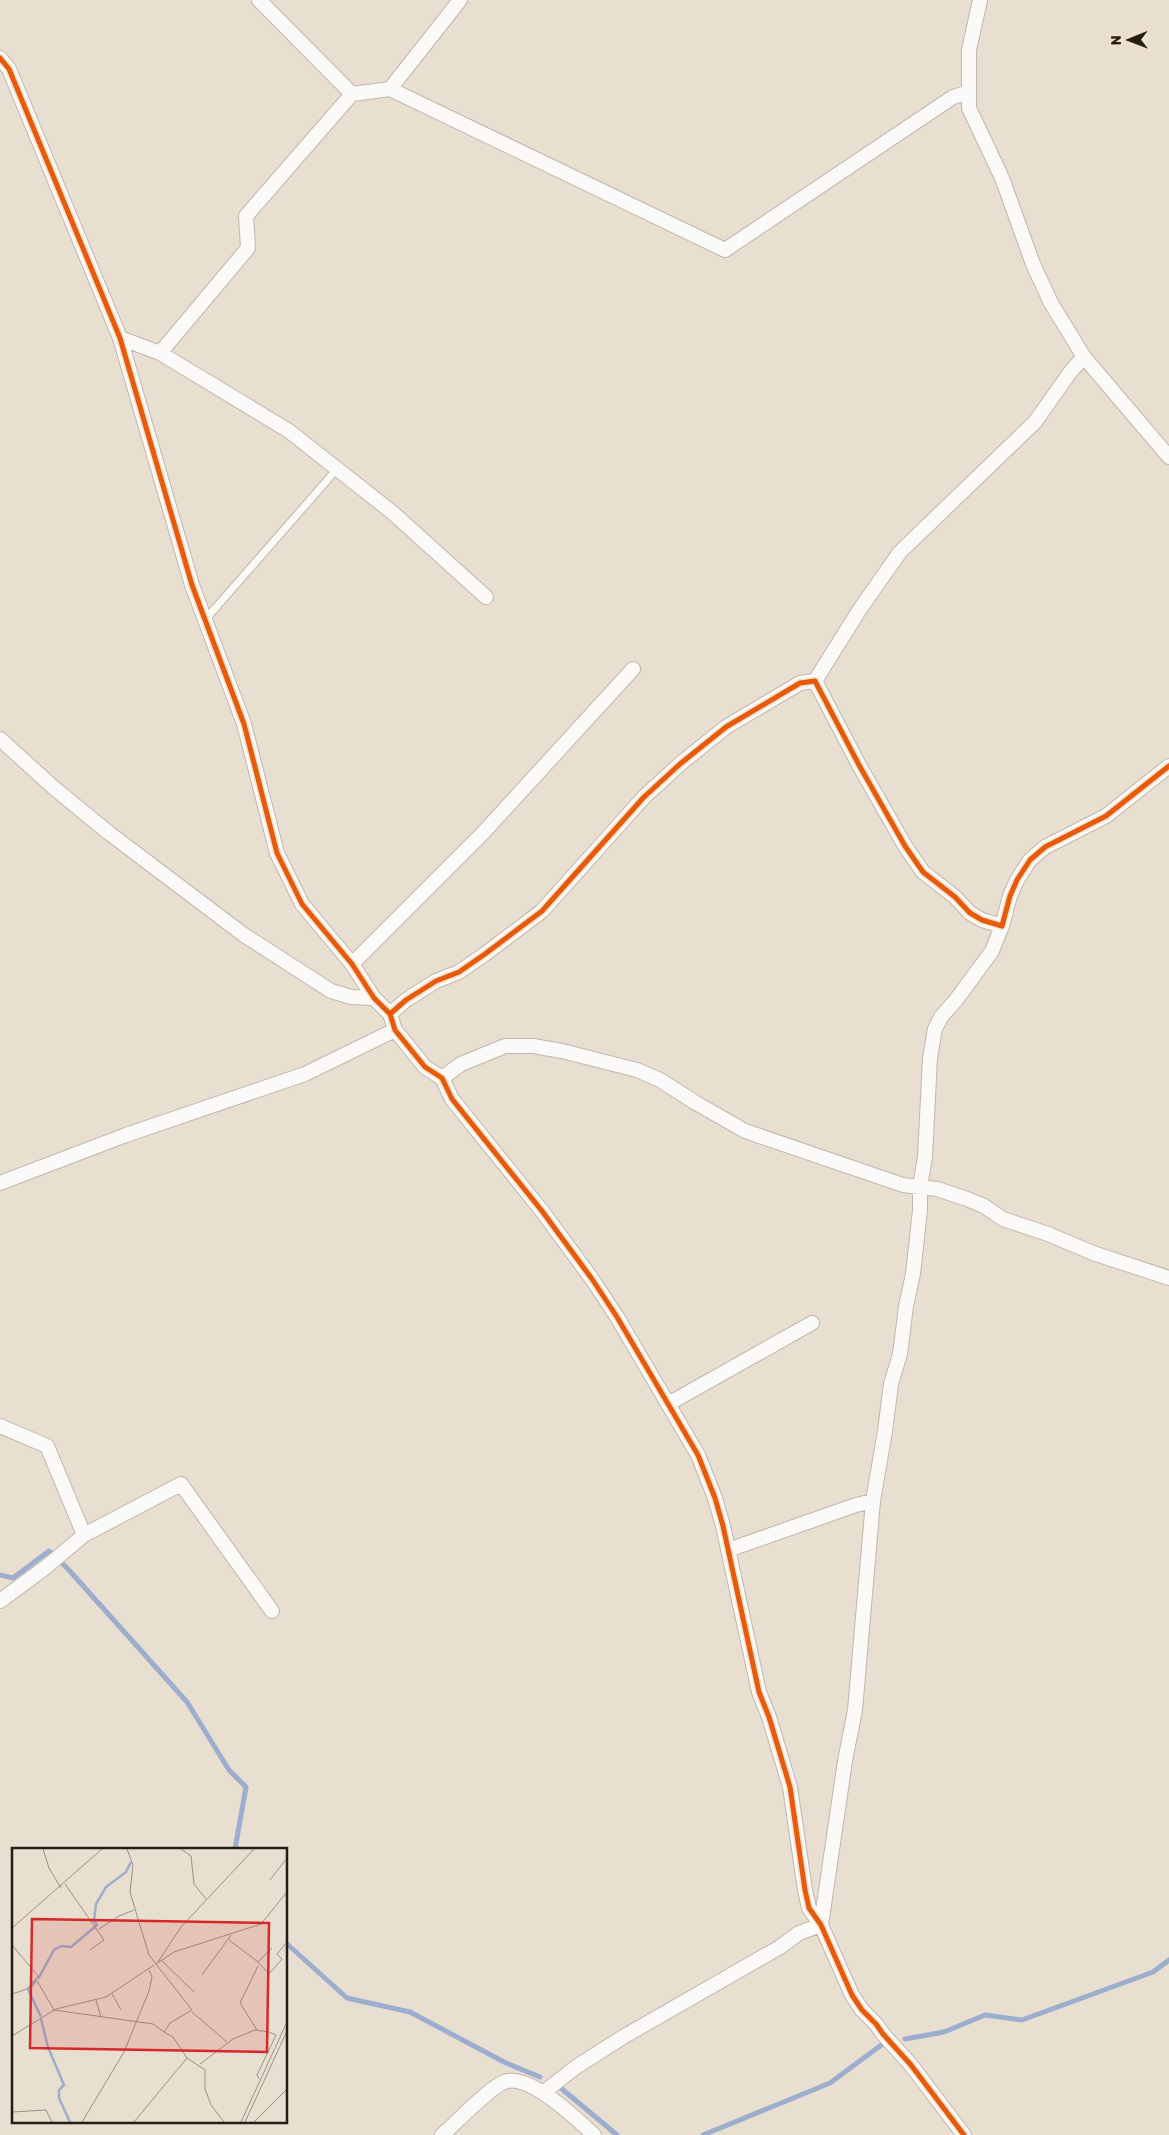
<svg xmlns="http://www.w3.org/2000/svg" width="1169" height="2135" viewBox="0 0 1169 2135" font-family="Rubik,sans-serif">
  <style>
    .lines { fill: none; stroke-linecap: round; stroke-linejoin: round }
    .stream { stroke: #9cadce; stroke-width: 5 }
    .lane-casing { stroke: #beb7ad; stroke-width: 9 }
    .street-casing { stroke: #beb7ad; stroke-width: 16 }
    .lane { stroke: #fcfaf8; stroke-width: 7 }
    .street { stroke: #fcfaf8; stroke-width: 14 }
    .cycleway-casing { stroke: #f1e2c8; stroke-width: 8 }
    .cycleway { stroke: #e8590c; stroke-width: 5 }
    .inset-river { fill: none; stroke: #9cadce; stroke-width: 2.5 }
    .inset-road { fill: none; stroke: #999185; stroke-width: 1 }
    .view { fill: #d62828; fill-opacity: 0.15; stroke: #d62828; stroke-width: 2.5 }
    .inset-edge { fill: none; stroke: #221d13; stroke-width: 2.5 }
  </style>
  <rect width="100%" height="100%" fill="#e8dfd1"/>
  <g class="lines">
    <path class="stream" d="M0 1575 13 1578 49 1551 68 1569 187 1702 229 1770 246 1787 235 1849
      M286 1943 347 1998 410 2012 506 2063 540 2077
      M905 2039 944 2032 985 2015 1022 2020 1153 1972 1169 1960
      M556 2084 617 2135
      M703 2135 830 2083 884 2043"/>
    <defs>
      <path id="lane" d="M205 620 337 469"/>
      <path id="street" d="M980 0 969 50V108L1002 178 1033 264 1051 303 1084 357 1169 457
        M0 58 9 69 120 338 192 585 244 724 277 853 302 904 352 964 374 998 390 1014
        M390 89 725 250 953 97 969 92
        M352 94 390 89 460 0
        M120 338 160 353 289 431 393 513 486 597
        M160 353 248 248 246 216 352 94 259 0
        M815 681 860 609 900 552 1035 422 1071 371 1084 357
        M0 739 54 788 109 833 244 935 331 991 351 997 374 998
        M352 964 482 834 633 669
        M442 1078 461 1064 505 1046H533L562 1051 637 1070 660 1080 696 1103 745 1131 903 1185 937 1189 967 1199 984 1206 1003 1219 1048 1234 1093 1253 1169 1278
        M0 1183 126 1135 305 1074 395 1030
        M668 1404 812 1323
        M0 1426 47 1446 84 1535
        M728 1550 856 1505 873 1501
        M0 1601 46 1567 84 1535 181 1484 272 1611
        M821 1925 845 1761 855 1710 873 1501 885 1431 891 1384 900 1354 906 1306 913 1274 920 1210V1187L925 1157 930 1058 935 1029 941 1017 956 1000 992 951 1002 926
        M544 2092 576 2067 623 2037 780 1947 799 1933 821 1925
        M442 2135C457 2122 488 2089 504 2082 528 2072 576 2118 594 2135
        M964 2135 911 2065 883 2034 876 2024 862 2010 852 1995 821 1925 809 1908 805 1890 790 1787 769 1717 759 1692 723 1526 715 1498 698 1455 617 1317 592 1279 542 1211 452 1099 442 1078 425 1067 395 1030 390 1014 406 1000 436 981 459 972 485 954 542 911 644 797 680 764 726 727 800 683 815 681 859 765 905 846 923 872 955 897 970 913 982 920 1002 926 1010 896 1017 880 1030 860 1045 847 1106 816 1169 766"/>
    </defs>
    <use href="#lane" class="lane-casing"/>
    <use href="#street" class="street-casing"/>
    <use href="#lane" class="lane"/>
    <use href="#street" class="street"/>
    <defs>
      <path id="cycleway" d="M0 58 9 69 120 338 192 585 244 724 277 853 302 904 352 964 374 998 390 1014
        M964 2135 911 2065 883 2034 876 2024 862 2010 852 1995 821 1925 809 1908 805 1890 790 1787 769 1717 759 1692 723 1526 715 1498 698 1455 617 1317 592 1279 542 1211 452 1099 442 1078 425 1067 395 1030 390 1014 406 1000 436 981 459 972 485 954 542 911 644 797 680 764 726 727 800 683 815 681 859 765 905 846 923 872 955 897 970 913 982 920 1002 926 1010 896 1017 880 1030 860 1045 847 1106 816 1169 766"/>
    </defs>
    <use href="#cycleway" class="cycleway-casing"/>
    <use href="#cycleway" class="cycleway"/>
  </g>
  <g transform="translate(12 1848)">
    <rect width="275" height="275" fill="#e8dfd1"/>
    <path class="inset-river" d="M26 131 42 102 49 98 59 99 85 77 82 73 84 56 94 39 114 24 119 14M24 133 16 141 29 169M29 171 36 199 52 237 47 242V250L58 274"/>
    <path class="inset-road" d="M31 1 37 20 49 40M115 1 121 17 118 44 137 107 180 162 158 175 152 184 161 189 175 210 193 222V241L199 257 212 274M169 1 179 8 182 36 194 51M258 32 275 10M53 36 92 92 78 102M0 80 90 1M87 81 107 68 122 62M217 92 246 114 260 100M0 97 26 128 15 141 0 146M149 112 182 144M146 114 169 79 242 1M246 114 257 126 270 111 265 106 275 94M144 116 162 104 249 76 275 44M190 127 219 87M24 131 42 162M100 146 109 162M84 152 89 169M42 162 141 176 152 184M180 164 215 194M245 182 228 155 246 118M0 188 44 161 94 149 142 117M188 216 221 191 243 182 257 184 264 187 245 227 247 231M0 264 34 262 40 274M70 274 112 204 137 143 140 129 137 122M122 274 175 210M229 274 275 174M233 274 275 183M242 274 275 241"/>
    <path class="view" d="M20 71 257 75 255 204 18 200Z"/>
    <rect width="275" height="275" class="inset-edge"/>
  </g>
  <g transform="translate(1129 40) rotate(269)" stroke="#f1e2c8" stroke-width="4" paint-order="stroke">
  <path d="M0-4L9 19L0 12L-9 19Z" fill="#221d13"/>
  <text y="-8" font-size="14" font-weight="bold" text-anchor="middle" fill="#221d13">N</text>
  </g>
</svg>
